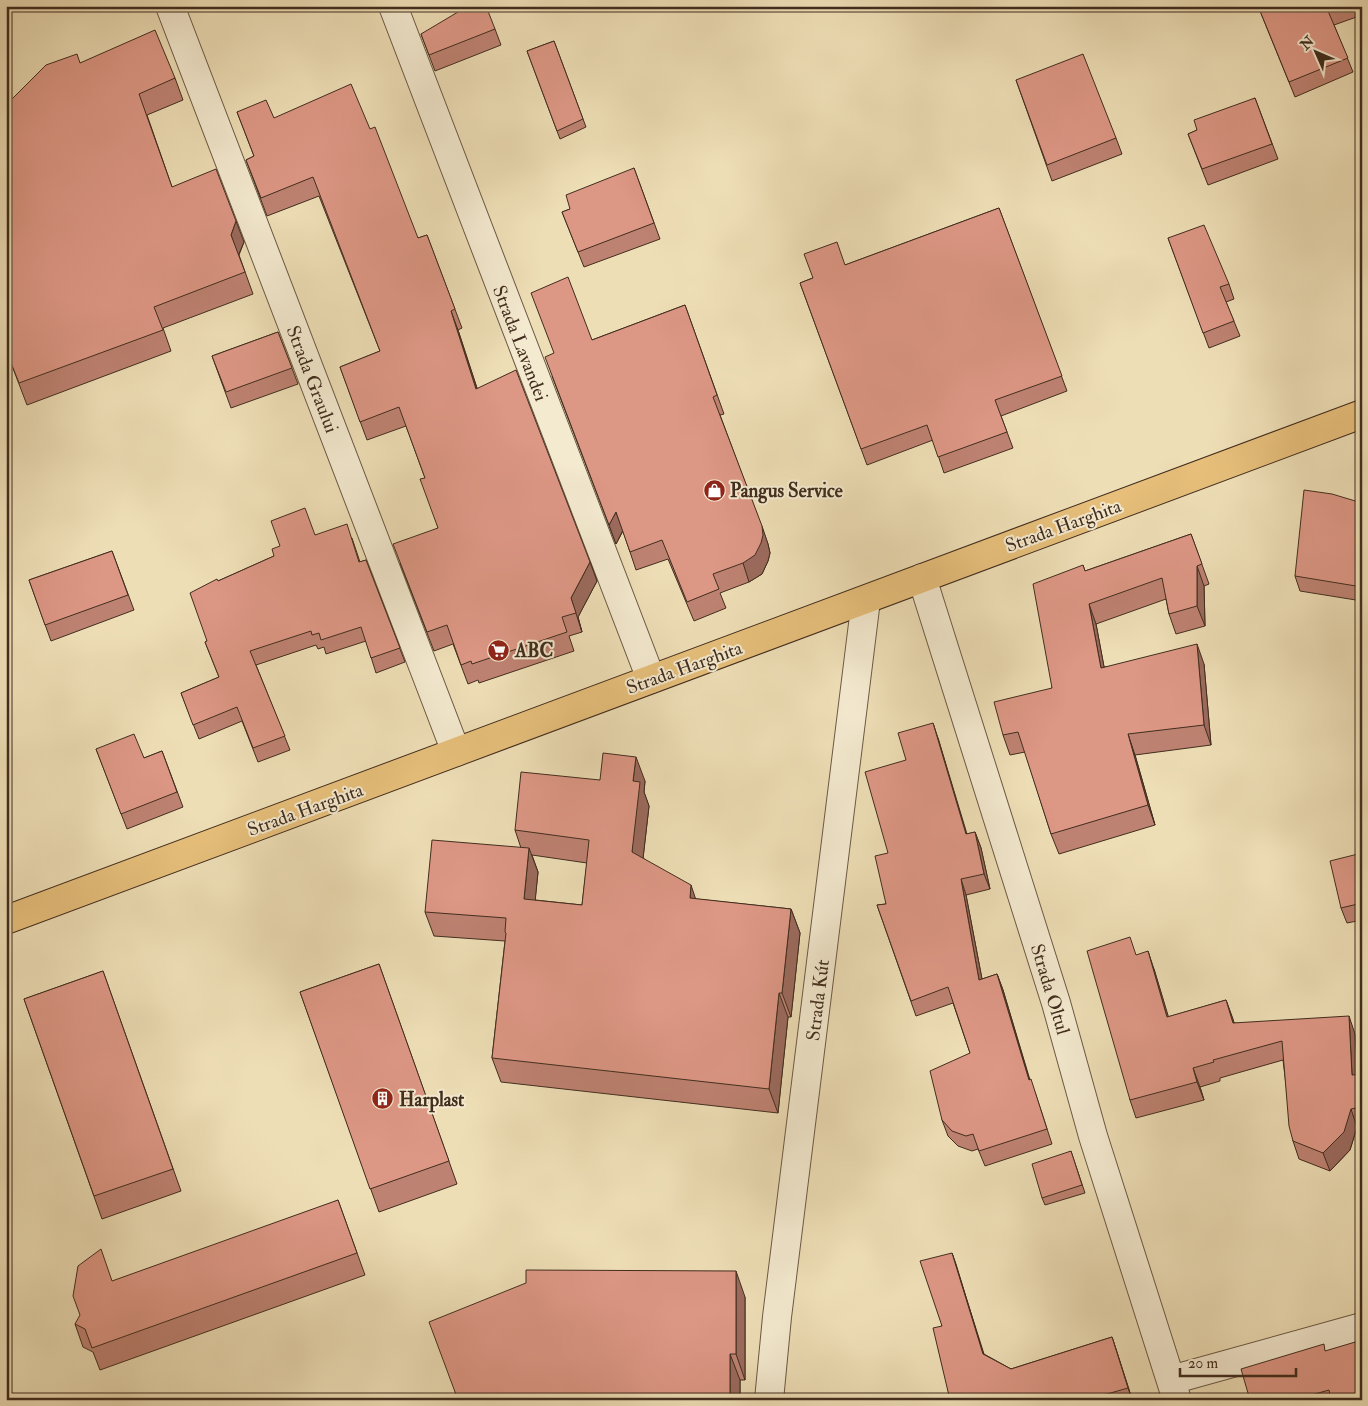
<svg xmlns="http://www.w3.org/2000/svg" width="1368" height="1406" viewBox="0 0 1368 1406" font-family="'IM FELL Double Pica',serif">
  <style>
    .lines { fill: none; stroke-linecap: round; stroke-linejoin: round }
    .minor-casing { stroke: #6c5944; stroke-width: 30 }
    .major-casing { stroke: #412d1e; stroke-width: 30 }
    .minor { stroke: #f4ead0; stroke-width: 28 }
    .major { stroke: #e7bf7b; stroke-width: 28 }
    .wall { fill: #be8272; stroke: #412d1e; fill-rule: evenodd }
    .shaded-wall { fill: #9b6a5d; stroke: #412d1e }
    .building { fill: #dd9785; stroke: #412d1e }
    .labels { text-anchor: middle; stroke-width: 4; stroke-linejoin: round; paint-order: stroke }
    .street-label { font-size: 19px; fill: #412d1e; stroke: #f4ead0 }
    .poi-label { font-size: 19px; font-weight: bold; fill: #412d1e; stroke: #f4ead0; text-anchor: start }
  </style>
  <rect width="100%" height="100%" fill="#eedeb6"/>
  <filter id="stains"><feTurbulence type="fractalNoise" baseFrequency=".004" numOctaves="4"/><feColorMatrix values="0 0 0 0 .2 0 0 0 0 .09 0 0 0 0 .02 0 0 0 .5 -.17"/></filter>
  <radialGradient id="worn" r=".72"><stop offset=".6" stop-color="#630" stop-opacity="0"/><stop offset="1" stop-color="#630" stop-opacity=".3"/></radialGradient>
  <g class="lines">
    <defs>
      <path id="minor" d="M170 6 456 752
        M393 6 651 679
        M922 578 1056 1003 1093 1136 1177 1400
        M1171 1380 1362 1327
        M769 1400 777 1317 866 600"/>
      <path id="major" d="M6 920 1362 414"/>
    </defs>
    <use href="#minor" class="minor-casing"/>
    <use href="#major" class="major-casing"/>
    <use href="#minor" class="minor"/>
    <use href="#major" class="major"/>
  </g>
  <path class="wall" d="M1258 6H1362V15L1334 25 1353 72 1295 97Z
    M495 29 501 45 435 71 421 34Z
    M554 41 586 127 560 139 527 51Z
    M80 63 175 78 183 100 147 115 172 187 244 242 239 255 253 294 163 328 171 351 27 405 6 350 10 101Z
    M1016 80 1116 138 1122 154 1052 181Z
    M1255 98 1278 159 1208 185 1188 134 1197 130Z
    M237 112 274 118 418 238 427 235 462 328 458 330 477 388 590 562 597 581 578 617 582 632 569 636 574 651 479 683 478 680 468 684 453 644 434 651 400 563 438 528 425 478 406 426 367 440 340 367 380 351 319 196 267 216 246 160 254 156Z
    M634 168 660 239 584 267 562 212 570 209Z
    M999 208 1067 391 1001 416 1013 448 944 473 933 440 867 465 800 283 845 265Z
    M1168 238 1229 284 1234 299 1226 302 1240 336 1209 348Z
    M685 305 724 414 720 415 768 544 770 553 768 561 762 574 749 582 720 593 726 608 694 621 668 559 636 570 623 531 616 544 552 376 592 340Z
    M278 332 298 384 231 408 212 356Z
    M1362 503V601L1300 591 1295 576Z
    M1191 534 1209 584 1204 586 1205 626 1176 634 1169 614 1166 599 1096 624 1104 667 1204 664 1211 745 1135 755 1155 825 1059 854 1051 834 1025 752 1010 755 1003 735 1052 688 1083 565 1085 571Z
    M315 535 352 538 360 562 366 560 405 662 376 673 366 641 326 654 324 647 318 649 316 645 256 665 290 750 258 762 242 721 199 739 181 693 219 677 205 642 207 641 218 581 274 556Z
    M112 551 134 610 51 641 29 580Z
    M938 738 967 834 975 832 981 848 990 889 966 895 982 979 997 974 1003 990 1030 1080 1036 1095 1052 1144 985 1166 978 1149 972 1151 958 1146 948 1136 942 1120 970 1053 953 1003 916 1016 877 905 886 904 906 760Z
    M96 749 144 758 162 751 183 807 127 829Z
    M600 780 645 781 644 792 649 806 643 858 696 899 791 909 800 933 791 1017H788L778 1113 501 1082 492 1058 505 941 434 936 425 912 521 848 515 830ZM532 855 587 863 582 905 535 900 538 872Z
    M1362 853V920L1347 923 1341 908Z
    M1137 955 1154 969 1168 1017 1226 1000 1234 1023 1355 1034 1358 1074 1362 1075V1126L1357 1127 1350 1150 1330 1171 1299 1159 1293 1141 1283 1060 1220 1078V1081L1200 1087 1204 1100 1136 1118 1130 1100Z
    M379 964 457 1184 379 1212 300 992Z
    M103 971 181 1191 102 1219 24 999Z
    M1071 1151 1085 1193 1045 1205 1042 1198Z
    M338 1200 365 1275 100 1370 93 1352 83 1347 75 1324Z
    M952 1253 984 1354 1011 1369 1112 1337 1132 1399 950 1400 942 1326Z
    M526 1283 745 1297V1380H740V1400H458Z
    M1326 1351 1362 1400H1250Z"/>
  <path class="shaded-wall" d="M236 221 244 242 238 256 231 235Z
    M451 311 458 330 483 407 476 389Z
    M616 512 623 530 616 544 609 525Z
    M762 526 768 544 770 553 768 561 762 574 749 582 743 563Z
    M590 562 597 581 578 617 582 632 571 598Z
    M1197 566 1204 586 1205 626 1197 606Z
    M1089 604 1096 624 1108 688 1101 668Z
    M1197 644 1204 664 1211 745 1204 725Z
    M933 723 938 738 971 850 966 834Z
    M1128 734 1135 755 1155 825 1148 805Z
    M636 757 645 781 644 792 649 806 641 876 632 852 633 781Z
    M975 832 981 848 990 889 984 874Z
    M529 848 538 872 533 923 524 899Z
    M961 879 966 895 985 995 979 980Z
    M691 885 699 909 690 898Z
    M791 909 800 933 791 1017 782 993Z
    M1148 951 1154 969 1174 1035 1167 1017Z
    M997 974 1003 990 1034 1095 1029 1080Z
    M779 993 788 1017 778 1113 769 1089Z
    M1226 1000 1233 1019 1239 1041 1233 1023Z
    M1349 1016 1355 1034 1359 1093 1352 1075Z
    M1193 1068 1200 1087 1204 1100 1197 1082Z
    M1351 1109 1357 1127 1350 1150 1330 1171 1323 1153Z
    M952 1253 956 1264 987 1366 983 1354Z
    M736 1271 745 1297V1380L736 1354Z
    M1112 1337 1116 1349 1132 1399 1128 1388Z
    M730 1354 740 1380V1400H730Z"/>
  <path class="building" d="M468 6H486L495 29 429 55 421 34Z
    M1258 6H1341L1328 11 1348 58 1289 82Z
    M155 30 175 78 139 94 172 187 216 169 236 221 231 235 245 272 154 307 163 330 19 383 6 350V89L10 101 46 65 77 54 80 63Z
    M554 41 583 119 557 131 527 51Z
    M1083 54 1116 138 1047 165 1016 80Z
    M351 84 370 129 375 127 418 238 427 235 455 309 451 311 476 389 516 370 590 562 571 598 576 613 562 617 567 632 472 664 471 661 461 665 447 625 427 632 393 544 438 528 420 479 425 478 399 407 360 422 340 367 380 351 313 177 261 198 246 160 254 156 237 112 266 100 274 118Z
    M1255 98 1272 144 1202 169 1188 134 1197 130 1194 120Z
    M634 168 654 223 578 252 562 212 570 209 566 195Z
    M999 208 1062 376 995 400 1007 432 938 457 927 425 861 449 800 283 813 278 804 254 837 242 845 265Z
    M1204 225 1229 284 1220 287 1234 321 1203 333 1168 238Z
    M568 277 592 340 685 305 717 395 713 397 762 526 763 535 761 543 755 555 743 563 713 574 719 589 687 602 662 540 630 552 616 512 609 525 545 357 554 353 531 293Z
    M278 332 292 368 226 392 212 356Z
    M1304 490 1332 494 1362 503V587L1295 576Z
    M305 508 315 535 347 524 359 562 366 560 400 648 371 658 361 627 321 640 319 633 312 635 311 631 250 651 285 736 253 748 237 707 193 725 181 693 219 677 205 642 207 641 190 593 217 579 218 581 274 556 272 549 280 546 271 521Z
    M1191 534 1202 564 1197 566V606L1169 614 1162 578 1089 604 1101 668 1197 644 1204 725 1128 734 1148 805 1051 834 1018 732 1003 735 994 702 1052 688 1033 584 1083 565 1085 571Z
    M112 551 128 595 45 625 29 580Z
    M933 723 966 834 975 832 984 874 961 879 979 980 997 974 1029 1080 1031 1079 1047 1129 979 1151 973 1134 966 1136 952 1131 942 1120 930 1071 970 1053 948 987 911 1001 877 905 886 904 875 856 888 853 865 772 906 760 898 733Z
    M134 734 144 758 162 751 177 792 121 814 96 749Z
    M603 753 636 757 633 781 640 782 632 852 691 885 690 898 791 909 782 993H779L769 1089 492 1058 506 933 505 932 506 918 425 912 432 840 529 848 524 899 582 905 589 840 515 830 521 772 600 780Z
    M1362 853V903L1341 908 1330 861Z
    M1130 937 1136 955 1148 951 1167 1017 1226 1000 1233 1023 1349 1016 1352 1075 1362 1074V1107L1351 1109 1344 1132 1323 1153 1293 1141 1289 1126 1282 1041 1213 1060 1214 1062 1193 1068 1197 1082 1130 1100 1087 951Z
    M379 964 449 1161 370 1189 300 992Z
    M103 971 173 1169 94 1196 24 999Z
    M1071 1151 1082 1185 1042 1198 1032 1164Z
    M338 1200 357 1253 92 1348 85 1329 75 1324 80 1315 73 1296 78 1266 101 1249 112 1281Z
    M952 1253 983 1354 1011 1369 1112 1337 1128 1388 1086 1400H950L933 1328 942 1326 920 1261Z
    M526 1270 736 1271V1354H730V1400H458L429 1322 526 1283Z
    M1362 1340V1400H1331L1329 1390 1294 1400H1250L1241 1369 1324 1344 1325 1351Z"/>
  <defs>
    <symbol id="shop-disc" viewBox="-11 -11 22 22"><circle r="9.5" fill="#8f2418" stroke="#f4ead0"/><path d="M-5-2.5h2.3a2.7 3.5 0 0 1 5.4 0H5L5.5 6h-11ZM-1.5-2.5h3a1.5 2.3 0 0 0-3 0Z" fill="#fff"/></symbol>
    <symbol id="supermarket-disc" viewBox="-11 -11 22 22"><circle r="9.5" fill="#8f2418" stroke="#f4ead0"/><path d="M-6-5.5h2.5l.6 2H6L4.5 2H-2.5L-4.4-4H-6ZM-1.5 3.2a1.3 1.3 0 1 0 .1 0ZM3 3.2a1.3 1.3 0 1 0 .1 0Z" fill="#fff"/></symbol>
    <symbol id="building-disc" viewBox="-11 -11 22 22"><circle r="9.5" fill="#8f2418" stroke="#f4ead0"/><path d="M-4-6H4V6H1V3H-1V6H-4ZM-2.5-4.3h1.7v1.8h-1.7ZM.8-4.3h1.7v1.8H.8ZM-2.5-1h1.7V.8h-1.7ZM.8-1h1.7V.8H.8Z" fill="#fff"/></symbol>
  </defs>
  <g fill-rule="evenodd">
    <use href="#shop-disc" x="702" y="478" width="25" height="25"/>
    <use href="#supermarket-disc" x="486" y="638" width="25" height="25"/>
    <use href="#building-disc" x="370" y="1086" width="25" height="25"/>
  </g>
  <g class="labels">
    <g class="street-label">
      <text transform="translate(521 343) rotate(69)" y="7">Strada Lavandei</text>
      <text transform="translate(313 379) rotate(69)" y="7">Strada Graului</text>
      <text transform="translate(1063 525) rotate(-20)" y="7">Strada Harghita</text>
      <text transform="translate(684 667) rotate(-20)" y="7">Strada Harghita</text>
      <text transform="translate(305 809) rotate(-20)" y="7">Strada Harghita</text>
      <text transform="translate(1051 989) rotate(73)" y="7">Strada Oltul</text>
      <text transform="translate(817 1000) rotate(-83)" y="7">Strada Kút</text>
    </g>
    <g class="poi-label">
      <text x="730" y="497">Pangus Service</text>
      <text x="515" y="657">ABC</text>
      <text x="399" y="1106">Harplast</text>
    </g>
  </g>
  <rect width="1368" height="1406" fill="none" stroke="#eedeb6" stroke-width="25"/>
  <rect x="8" y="8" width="1353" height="1391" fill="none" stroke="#412d1e" stroke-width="2.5"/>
  <rect x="12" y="12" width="1343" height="1381" fill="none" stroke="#412d1e"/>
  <g transform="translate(1316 52) rotate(315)" stroke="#f4ead0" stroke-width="4" paint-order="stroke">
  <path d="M0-4L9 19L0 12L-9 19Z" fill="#412d1e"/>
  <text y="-8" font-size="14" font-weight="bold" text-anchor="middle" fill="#412d1e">N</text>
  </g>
  <path d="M1180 1368v8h116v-8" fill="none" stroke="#412d1e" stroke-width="2.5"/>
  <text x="1188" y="1368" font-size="15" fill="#412d1e" stroke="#f4ead0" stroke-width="4" paint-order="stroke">20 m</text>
  <rect width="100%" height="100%" filter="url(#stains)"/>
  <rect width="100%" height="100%" fill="url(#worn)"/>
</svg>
